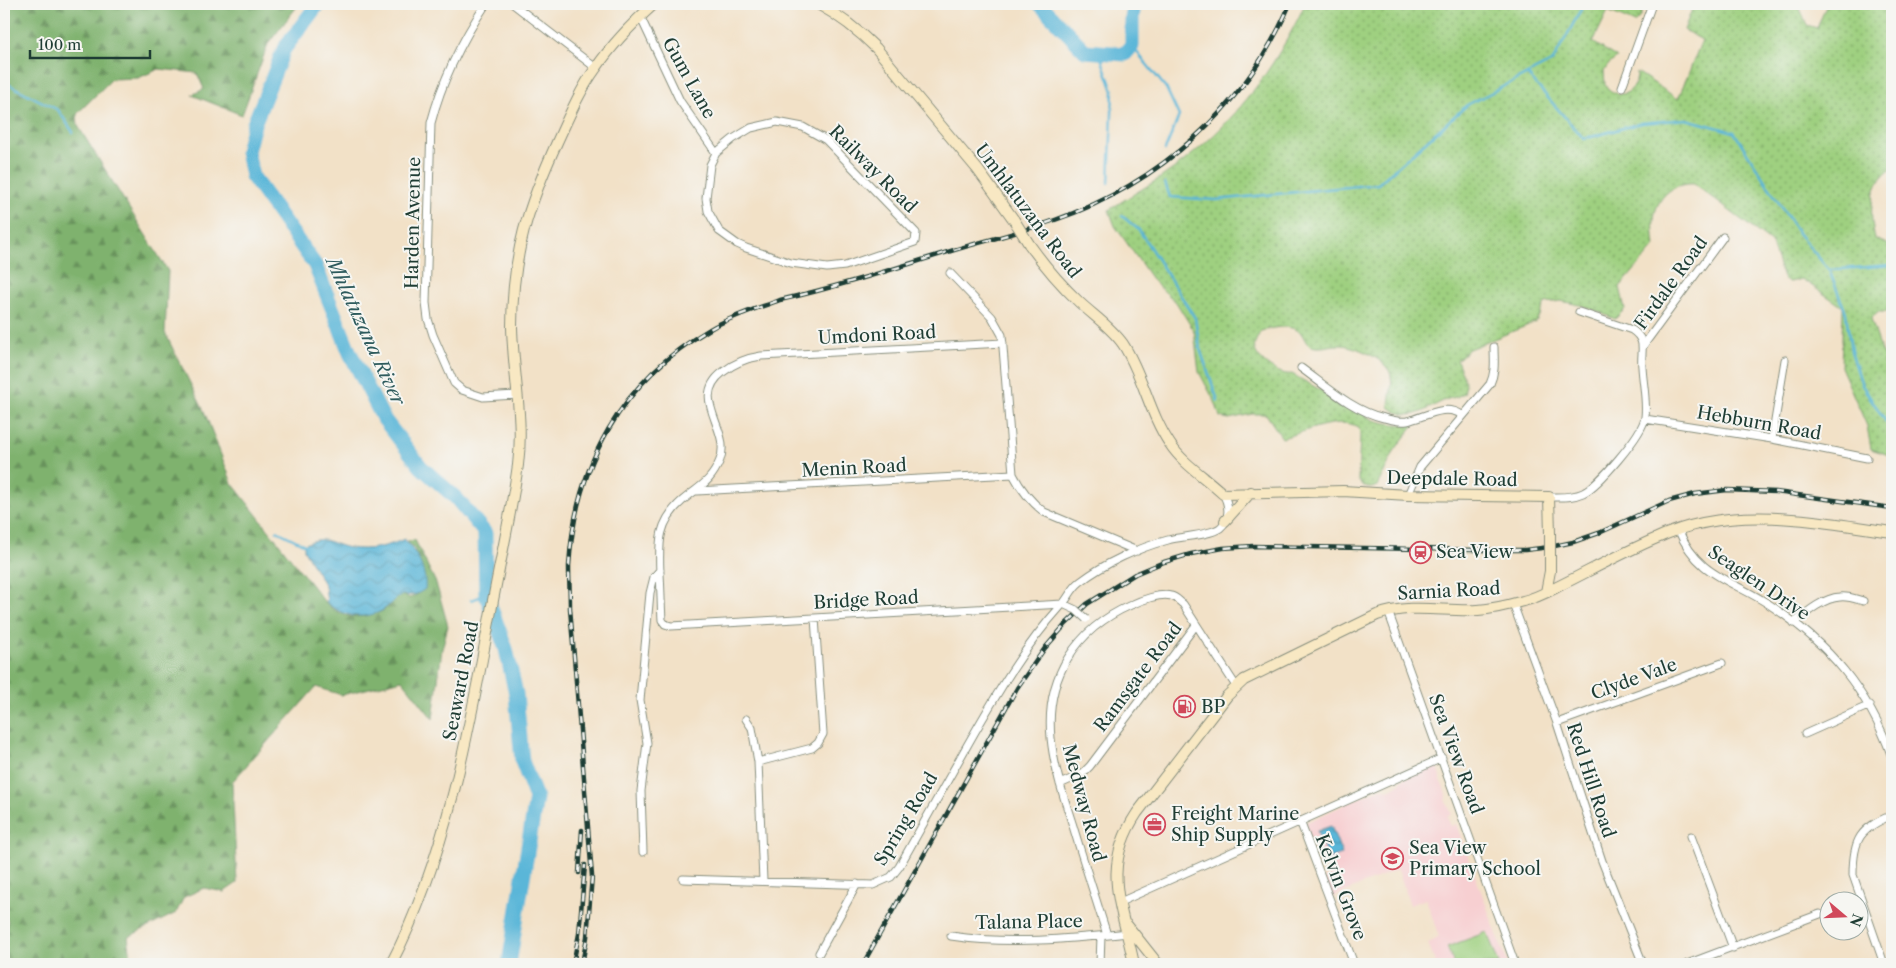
<svg xmlns="http://www.w3.org/2000/svg" width="1896" height="968" viewBox="0 0 1896 968" font-family="'Libre Caslon Text',serif">
  <style>
    .built { fill: #f7cfd1 }
    .grass { fill: url(#grass-dots); stroke: #5f865a }
    .forest { fill: url(#forest-firs); stroke: #4f7851 }
    .garden { fill: #9fd080; stroke: #5f865a }
    .water { fill: url(#water-waves); stroke: #3c7a86 }
    .lines { fill: none; stroke-linecap: round; stroke-linejoin: round }
    .stream { stroke: #5ab6d8; stroke-width: 2.5 }
    .river { stroke: #5ab6d8; stroke-width: 15 }
    .street-casing { stroke: #888f7e; stroke-width: 9 }
    .secondary-casing { stroke: #888f7e; stroke-width: 12 }
    .street { stroke: #fff; stroke-width: 7 }
    .secondary { stroke: #f8e8c3; stroke-width: 10 }
    .rail-casing { stroke: #1f3d34; stroke-width: 4.5 }
    .rail { stroke: #f6f6f2; stroke-width: 2.5; stroke-dasharray: 8; stroke-linecap: butt }
    .street-bridge-casing { stroke: #888f7e; stroke-width: 9; stroke-linecap: butt }
    .secondary-bridge-casing { stroke: #888f7e; stroke-width: 12; stroke-linecap: butt }
    .street-bridge { stroke: #fff; stroke-width: 7 }
    .secondary-bridge { stroke: #f8e8c3; stroke-width: 10 }
    .labels { text-anchor: middle; stroke-width: 4; stroke-linejoin: round; paint-order: stroke }
    .street-label { font-size: 18px; fill: #1f3d34; stroke: #f6f6f2 }
    .poi-label { font-size: 18px; fill: #1f3d34; stroke: #f6f6f2; text-anchor: start }
    .water-label { font-size: 19px; font-style: italic; fill: #2e5b5d; stroke: #f6f6f2 }
  </style>
  <defs>
    <pattern id="grass-dots" width="8" height="8" patternUnits="userSpaceOnUse" patternTransform="scale(1.25)"><rect width="8" height="8" fill="#9fd080"/><path d="M2 2h.1M6 6h.1" fill="none" stroke="#81aa6a" stroke-width="1.8" stroke-linecap="round"/></pattern>
    <pattern id="forest-firs" width="22" height="20" patternUnits="userSpaceOnUse" patternTransform="scale(1.25)"><rect width="22" height="20" fill="#7fb26e"/><path d="M5 1l3.5 6h-7zM16 11l3.5 6h-7z" fill="#67925b"/></pattern>
    <pattern id="water-waves" width="16" height="10" patternUnits="userSpaceOnUse" patternTransform="scale(1.25)"><rect width="16" height="10" fill="#5ab6d8"/><path d="M0 5q4-4 8 0t8 0" fill="none" stroke="#4a95b0"/></pattern>
  </defs>
  <rect width="100%" height="100%" fill="#f6f6f2"/>
  <filter id="ink" filterUnits="userSpaceOnUse"><feTurbulence type="fractalNoise" baseFrequency=".02" numOctaves="2"/><feDisplacementMap in="SourceGraphic" scale="10" xChannelSelector="R" yChannelSelector="G"/><feConvolveMatrix kernelMatrix="1 2 1 2 8 2 1 2 1" color-interpolation-filters="sRGB"/></filter>
  <filter id="wash" filterUnits="userSpaceOnUse"><feTurbulence type="fractalNoise" baseFrequency=".0096" numOctaves="4" result="noise"/><feDisplacementMap in="SourceGraphic" scale="20" xChannelSelector="R" yChannelSelector="G"/><feGaussianBlur stdDeviation="1.12" result="paint"/><feColorMatrix in="noise" values="0 0 0 0 0 0 0 0 0 0 0 0 0 0 0 0 0 1.4 0 .05"/><feComposite in="paint" operator="in"/></filter>
  <g filter="url(#wash)">
    <rect width="100%" height="100%" fill="#f2e1c7"/>
    <path class="built" d="M1436 765 1447 797 1445 799 1452 814 1447 817 1451 826 1456 824 1508 964H1436L1428 943 1439 937 1426 899 1410 905 1398 869 1331 898 1324 878 1330 876 1326 866 1321 868 1305 823 1381 788 1388 790 1393 788 1398 785 1402 780Z"/>
    <path class="grass" d="M1305 4H1645L1640 18 1635 23 1608 11 1593 42 1617 58 1609 64 1604 71 1605 85C1619 103 1638 92 1637 72L1678 99 1702 40 1684 30 1694 4H1798L1807 25 1817 28 1827 4H1882L1892 10V168C1869 182 1869 215 1875 239L1892 246V312H1877L1871 319 1886 364 1892 375V456L1871 449 1867 426 1841 367 1843 307 1802 279 1790 282 1784 280 1771 242 1694 184C1673 182 1656 198 1654 219 1653 227 1654 237 1655 246L1620 287 1625 309 1615 319 1584 306 1561 301 1545 303 1536 322 1469 349 1457 360 1466 384 1464 393C1455 399 1451 397 1443 401 1422 411 1410 423 1389 407 1389 396 1393 387 1391 376 1389 360 1353 344 1338 345 1329 345 1321 349 1311 346 1305 344 1304 335 1299 331 1288 324 1272 328 1261 331 1258 336 1253 344 1255 350 1259 362 1280 376 1292 374L1374 420C1388 424 1401 426 1415 423L1395 450 1377 486C1369 490 1363 488 1358 480L1360 436 1359 427C1337 416 1305 432 1282 438L1266 414H1252L1229 419 1220 417 1216 404 1199 372 1194 331 1176 302 1154 282 1115 226 1109 210C1130 195 1153 184 1173 169 1232 127 1275 69 1305 4Z"/>
    <path class="forest" d="M4 4H299L268 44 242 115 192 95 204 89 197 73 159 69 138 78 112 79 77 114 78 126 168 271 165 333 204 411 232 483 324 601C339 616 353 620 373 614 376 613 382 612 384 610 391 605 392 599 401 594L410 598 418 594 422 586 415 550 407 541 415 540 436 583 448 626 442 649 433 719 402 680 342 695 316 687 232 782 237 883 224 892 204 888 184 897 176 913 128 937 131 957 124 964H4L8 921 4 915Z"/>
    <path class="garden" d="M1487 932 1499 964H1454L1447 947Z"/>
    <path class="water" d="M404 539C416 552 427 570 425 589 417 595 412 596 402 595 395 599 390 605 383 610 364 621 342 616 327 603L325 586 304 550V545C324 533 331 545 350 548 368 551 387 547 404 539Z
      M1331 826 1342 854 1328 859 1317 831Z"/>
    <g class="lines">
      <path class="stream" d="M1132 46 1166 88 1179 116 1165 150
        M1099 52 1113 91 1109 183
        M1527 74 1584 139 1641 123 1686 119 1734 132 1798 233 1829 270 1892 265
        M4 82 58 110 73 132
        M1165 183 1170 197 1216 200 1378 184 1467 105 1553 61 1584 4
        M1122 216 1139 230 1195 318 1200 349 1218 401
        M1829 270 1846 313 1851 351 1862 385 1892 431
        M277 531 307 546
        M471 600 486 595"/>
      <path class="river" d="M318 4 284 49 254 124 247 151 252 176 315 265 350 353 383 418 421 467 456 498 485 533 486 595 506 649 516 694 522 761 536 798 509 964
        M1040 4 1085 51 1125 54 1132 46V18L1134 4"/>
    </g>
  </g>
  <g filter="url(#ink)">
    <g class="lines">
      <defs>
        <path id="street" d="M486 4C462 40 442 81 431 123L426 303 428 319 433 335 454 383 462 390 483 397 517 395
          M513 4 596 68
          M640 16 680 101 716 153
          M1622 87 1652 4
          M777 122 803 127 826 140 916 233 915 242 845 266 827 268 791 263 746 248 737 244 719 231 708 211 706 198 710 165 716 153 733 139 751 128Z
          M950 273 992 317 1002 335 1013 474C1021 490 1030 501 1044 512L1137 551
          M1003 343 761 356C747 358 733 364 723 372 688 399 732 429 720 460 711 483 698 487 682 501 657 523 659 544 660 574 661 589 661 605 662 620L665 624 671 626 1063 604 1076 610
          M1643 346 1723 237
          M1301 368C1326 386 1353 411 1384 418 1391 420 1400 422 1407 421 1425 417 1445 403 1462 415
          M1645 419 1772 439 1867 458
          M1772 439 1785 360
          M697 491 1013 474
          M1408 495 1420 467 1490 384C1496 371 1494 360 1494 347
          M1549 497C1560 497 1572 498 1583 493 1598 486 1643 434 1645 417 1647 401 1643 384 1642 367 1640 351 1648 341 1632 330L1579 312
          M1678 529C1698 577 1731 579 1770 605 1829 644 1868 690 1892 757
          M1513 604 1557 723 1602 861 1643 964
          M1388 611 1515 964
          M1794 623C1806 613 1823 598 1840 597 1848 596 1856 599 1863 601
          M746 719 752 728 758 762 763 881
          M1557 723 1722 663
          M1805 734 1870 705
          M758 762 812 748 818 743 823 734 815 618
          M1060 784 1082 774 1090 766 1196 625
          M1300 821 1354 964
          M1691 836 1733 948
          M643 852 641 791 647 743 640 700 650 593 654 577 660 570
          M683 879 873 885 891 877 899 867C922 826 945 785 968 744 996 695 1023 648 1061 606 1068 599 1071 589 1080 582 1105 563 1138 548 1168 540 1182 536 1208 536 1220 528 1231 519 1229 504 1223 494
          M1120 902 1442 758
          M1107 935C1096 899 1084 863 1073 826 1064 798 1054 768 1051 738 1045 677 1076 629 1131 605 1141 600 1161 593 1171 596 1176 597 1179 601 1183 604L1236 686
          M951 936C1009 945 1070 939 1128 933
          M819 953 857 884
          M1100 964 1101 936
          M1687 964 1820 914
          M1884 964 1853 875C1853 838 1860 829 1892 815"/>
        <path id="secondary" d="M818 4C840 16 858 30 876 48L978 170 1014 220
          M1029 244C1044 265 1060 284 1079 302 1094 316 1111 327 1123 344 1143 375 1149 413 1170 444 1183 464 1205 477 1223 494L1343 491 1408 495 1549 497 1550 534
          M1225 521 1251 492
          M1546 592 1550 571
          M1127 925 1158 964
          M391 964C446 859 470 727 491 611 500 562 511 514 518 465 524 419 513 374 512 327 512 254 528 206 558 140 569 116 580 90 596 68 611 46 634 22 654 4
          M1134 964C1122 905 1100 869 1137 813L1227 696 1244 680 1377 615C1412 603 1443 612 1478 610 1493 609 1509 605 1523 601 1537 598 1549 591 1561 585 1593 569 1624 552 1657 538 1732 503 1814 521 1892 532"/>
      </defs>
      <use href="#street" class="street-casing"/>
      <use href="#secondary" class="secondary-casing"/>
      <use href="#street" class="street"/>
      <use href="#secondary" class="secondary"/>
      <defs>
        <path id="rail" d="M579 873 582 830
          M573 964 579 934 585 865
          M582 964 587 937 592 876 570 608C570 594 569 580 569 566 575 465 622 380 710 329 732 316 756 309 780 300 838 287 896 268 954 250 987 240 1022 232 1055 220 1159 184 1247 106 1290 4
          M863 964 1017 688 1045 648 1066 624 1087 604 1135 574 1164 562 1191 554 1223 548 1253 546 1478 550H1525L1550 547 1573 542 1599 533 1669 501 1695 494 1727 490 1776 492 1892 508"/>
      </defs>
      <use href="#rail" class="rail-casing"/>
      <use href="#rail" class="rail"/>
      <defs>
        <path id="street-bridge" d="M1076 610 1086 619"/>
        <path id="secondary-bridge" d="M1014 220 1029 244
          M1550 534V571"/>
      </defs>
      <use href="#street-bridge" class="street-bridge-casing"/>
      <use href="#secondary-bridge" class="secondary-bridge-casing"/>
      <use href="#street-bridge" class="street-bridge"/>
      <use href="#secondary-bridge" class="secondary-bridge"/>
    </g>
  </g>
  <defs>
    <symbol id="station-ring" viewBox="-11 -11 22 22"><circle r="9.5" fill="#f6f6f2" stroke="#d1495b" stroke-width="1.5"/><path d="M-3-6H3Q5-6 5-4V2Q5 4 3 4L4.5 6H3L1.5 4h-3L-3 6H-4.5L-3 4Q-5 4-5 2V-4Q-5-6-3-6ZM-3.5-4v3h7v-3ZM-3.5 1v1.5H-2V1ZM2 1v1.5H3.5V1Z" fill="#d1495b"/></symbol>
    <symbol id="fuel-ring" viewBox="-11 -11 22 22"><circle r="9.5" fill="#f6f6f2" stroke="#d1495b" stroke-width="1.5"/><path d="M-5.5-6h7V0h2V4h1.3V-2.5L3-4.5l.8-.8L6-3V5H2.5V1h-1V6h-7ZM-4.2-4.7v3.2H.2V-4.7Z" fill="#d1495b"/></symbol>
    <symbol id="office-ring" viewBox="-11 -11 22 22"><circle r="9.5" fill="#f6f6f2" stroke="#d1495b" stroke-width="1.5"/><path d="M-6-3h4V-5.5h4V-3h4V5H-6ZM-1-4.5V-3h2v-1.5ZM-6 0V1H6V0Z" fill="#d1495b"/></symbol>
    <symbol id="school-ring" viewBox="-11 -11 22 22"><circle r="9.5" fill="#f6f6f2" stroke="#d1495b" stroke-width="1.5"/><path d="M0-5L7-2L0 1L-7-2ZM-4 1L0 2.5L4 1V4Q0 6-4 4Z" fill="#d1495b"/></symbol>
  </defs>
  <g fill-rule="evenodd">
    <use href="#station-ring" x="1408" y="540" width="25" height="25"/>
    <use href="#fuel-ring" x="1172" y="694" width="25" height="25"/>
    <use href="#office-ring" x="1142" y="812" width="25" height="25"/>
    <use href="#school-ring" x="1380" y="846" width="25" height="25"/>
  </g>
  <g class="labels">
    <g class="street-label">
      <text transform="translate(689 78) rotate(61)" y="6">Gum Lane</text>
      <text transform="translate(873 169) rotate(45)" y="6">Railway Road</text>
      <text transform="translate(1028 211) rotate(53)" y="6">Umhlatuzana Road</text>
      <text transform="translate(413 223) rotate(-89)" y="6">Harden Avenue</text>
      <text transform="translate(1671 283) rotate(-54)" y="6">Firdale Road</text>
      <text transform="translate(877 335) rotate(-3)" y="6">Umdoni Road</text>
      <text transform="translate(1759 423) rotate(10)" y="6">Hebburn Road</text>
      <text transform="translate(854 468) rotate(-3)" y="6">Menin Road</text>
      <text transform="translate(1452 479) rotate(1)" y="6">Deepdale Road</text>
      <text transform="translate(1759 583) rotate(34)" y="6">Seaglen Drive</text>
      <text transform="translate(1449 591) rotate(-3)" y="6">Sarnia Road</text>
      <text transform="translate(866 600) rotate(-3)" y="6">Bridge Road</text>
      <text transform="translate(1138 677) rotate(-53)" y="6">Ramsgate Road</text>
      <text transform="translate(1634 679) rotate(-20)" y="6">Clyde Vale</text>
      <text transform="translate(461 681) rotate(-79)" y="6">Seaward Road</text>
      <text transform="translate(1456 754) rotate(70)" y="6">Sea View Road</text>
      <text transform="translate(1591 780) rotate(72)" y="6">Red Hill Road</text>
      <text transform="translate(1084 803) rotate(75)" y="6">Medway Road</text>
      <text transform="translate(906 819) rotate(-59)" y="6">Spring Road</text>
      <text transform="translate(1341 887) rotate(69)" y="6">Kelvin Grove</text>
      <text transform="translate(1029 922) rotate(-1)" y="6">Talana Place</text>
    </g>
    <g class="poi-label">
      <text x="1436" y="558">Sea View</text>
      <text x="1201" y="713">BP</text>
      <text x="1171" y="820">Freight Marine<tspan x="1171" dy="21">Ship Supply</tspan></text>
      <text x="1409" y="854">Sea View<tspan x="1409" dy="21">Primary School</tspan></text>
    </g>
    <g class="water-label">
      <text transform="translate(366 331) rotate(65)" y="7">Mhlatuzana River</text>
    </g>
  </g>
  <rect width="1896" height="968" fill="none" stroke="#f6f6f2" stroke-width="20"/>
  <g transform="translate(1844 916) rotate(109)"><circle r="24" fill="#f6f6f2" stroke="#a0aca6"/>
  <path d="M0-4L9 19L0 12L-9 19Z" fill="#d1495b"/>
  <text y="-8" font-size="14" font-weight="bold" text-anchor="middle" fill="#1f3d34">N</text>
  </g>
  <path d="M30 50v8h120v-8" fill="none" stroke="#1f3d34" stroke-width="2.5"/>
  <text x="38" y="50" font-size="15" fill="#1f3d34" stroke="#f6f6f2" stroke-width="4" paint-order="stroke">100 m</text>
</svg>
